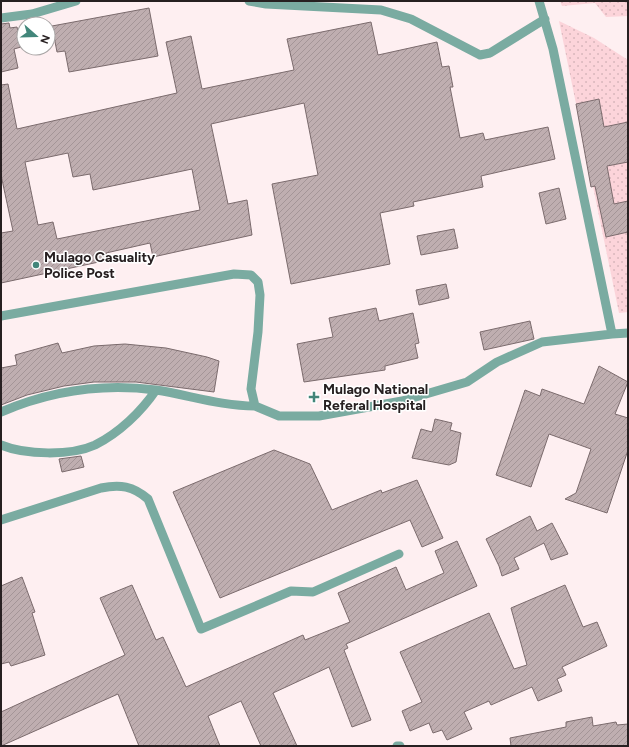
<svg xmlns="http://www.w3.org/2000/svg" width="629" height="747" viewBox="0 0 629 747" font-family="Figtree,sans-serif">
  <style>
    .grass { fill: url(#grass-dots) }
    .building { fill: url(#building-hatch); stroke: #7b6b6d; fill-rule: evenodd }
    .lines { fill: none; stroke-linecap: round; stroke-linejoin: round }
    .service { stroke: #7aaba1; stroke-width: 9 }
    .poi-dot { fill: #42867a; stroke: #fff; stroke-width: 1.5 }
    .labels { text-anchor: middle; stroke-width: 3; stroke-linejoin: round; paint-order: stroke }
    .poi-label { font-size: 14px; font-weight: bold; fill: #272021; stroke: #fff; text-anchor: start }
  </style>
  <defs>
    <pattern id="grass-dots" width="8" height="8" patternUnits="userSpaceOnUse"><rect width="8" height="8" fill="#fcd4da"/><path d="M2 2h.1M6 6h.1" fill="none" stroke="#d8b6bb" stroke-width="1.8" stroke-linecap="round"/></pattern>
    <pattern id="building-hatch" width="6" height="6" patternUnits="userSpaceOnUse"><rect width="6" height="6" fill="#bfaeb0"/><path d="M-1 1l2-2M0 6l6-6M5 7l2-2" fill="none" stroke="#a49597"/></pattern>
  </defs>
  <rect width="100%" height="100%" fill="#feeff1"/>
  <path class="grass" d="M560 1H628V16L606 17 595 3 562 6Z
    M559 21 594 38 628 60V312L619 313Z"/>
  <path class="building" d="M149 8 158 56 69 72 65 51 57 52 52 26Z
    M371 22 378 55 437 42 442 67 449 66 453 87H450L460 138 483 133 485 140 548 127 555 159 481 176 483 187 413 202 414 206 380 213 390 264 291 284 272 184 318 175 304 103 211 124 228 204 247 200 252 235 153 257 150 243 106 253 108 260 1 283V233L13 231 1 175V85L8 84 17 129 177 93 166 42 191 36 202 89 294 70 287 39ZM68 153 73 177 90 174 93 190 192 169 200 210 57 239 53 222 38 225 25 162Z
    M9 23 10 28 17 27 21 47 14 49 18 68 1 72V24Z
    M599 99 604 127 628 122V162L607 166 614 204 628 201V232L606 237 595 186 591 187 576 104Z
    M559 188 566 219 546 224 539 193Z
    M454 229 458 248 421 255 417 236Z
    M446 284 449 298 419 305 416 290Z
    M376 308 379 321 413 313 419 343 415 344 418 358 385 366V370L304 382 297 344 333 337 329 318Z
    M530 321 534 339 484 350 480 332Z
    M58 343 62 353 94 346 125 344 166 348 207 357 219 361 214 392 136 382H94L64 386 27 395 1 405V368L17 365 15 355Z
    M599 366 628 382 615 414 628 418V450L607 513 565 499 576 493 591 449 549 434 531 487 496 475 525 390 540 396 542 389 584 404Z
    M435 419 452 423 450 430 461 433 456 462 449 465 412 458 421 429 432 432Z
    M274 450 310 464 332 510 381 490 382 493 417 480 443 538 422 547 410 520 220 598 173 492Z
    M81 456 84 467 62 472 59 459Z
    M530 516 537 531 552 523 568 554 551 560 544 543 514 558 519 569 502 576 499 566 486 539Z
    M457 541 477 586 346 644 348 648 344 650 371 720 352 727 329 667 273 693 297 746H261L241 701 208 716 220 746H139L118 694 1 746V712L125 655 100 598 132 585 156 640 163 637 186 687 303 635 305 640 350 622 338 593 396 567 406 590 444 573 435 551Z
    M22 577 35 612 32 613 45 655 11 666 9 662 1 664V586Z
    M565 585 583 627 597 622 607 646 562 667 566 675 557 679 562 691 538 701 532 687 491 705 489 701 464 712 472 729 447 740 442 730 433 733 429 723 410 731 402 711 422 702 400 652 489 613 514 669 527 665 511 608Z
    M592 717 593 726 616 722 617 725 628 724V746H511L510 738 566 727V722Z"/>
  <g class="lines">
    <path class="service" d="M249 1 266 4 381 10 411 19 480 55 490 53 545 19
      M539 1 553 49 612 334 628 333
      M1 18 32 14 76 1
      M1 316 234 274 251 275 258 282 260 295 258 332 251 389 255 406 279 416H319L402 401 467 382 497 362 542 342 612 334
      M1 412C50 391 102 383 156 390 189 395 221 406 255 406
      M1 445C25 455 71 456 95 445 119 433 141 412 156 390
      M1 520 101 488C120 484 133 486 148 499L201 629 291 591 313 592 399 554
      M397 746H400"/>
  </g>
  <g class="poi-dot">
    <circle cx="36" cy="265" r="4"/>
    <path d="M312 391h4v4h4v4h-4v4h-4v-4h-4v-4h4z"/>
  </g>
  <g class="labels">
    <g class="poi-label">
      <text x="44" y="262">Mulago Casuality<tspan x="44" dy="16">Police Post</tspan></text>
      <text x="323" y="394">Mulago National<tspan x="323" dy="16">Referal Hospital</tspan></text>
    </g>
  </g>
  <rect width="629" height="747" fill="none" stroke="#272021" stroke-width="4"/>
  <g transform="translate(36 36) rotate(110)"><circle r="19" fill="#ffffff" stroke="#a9a6a6"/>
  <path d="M0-3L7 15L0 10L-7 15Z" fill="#42867a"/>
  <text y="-6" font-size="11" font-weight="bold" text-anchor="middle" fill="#272021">N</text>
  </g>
</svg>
